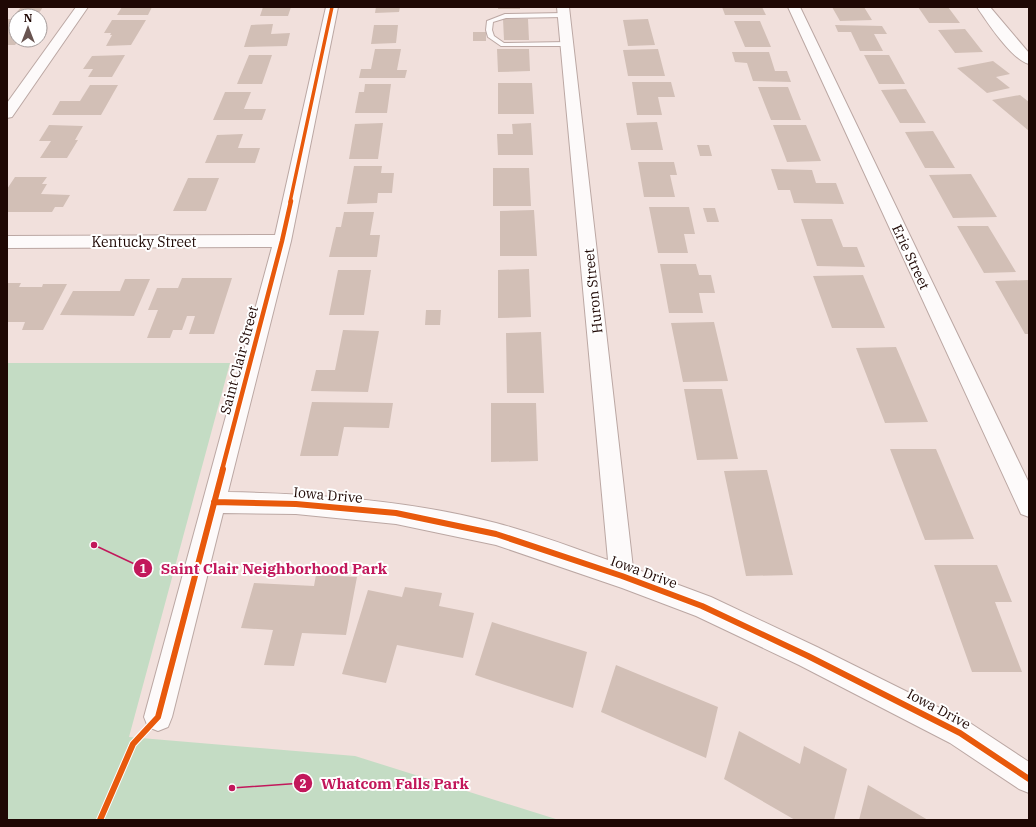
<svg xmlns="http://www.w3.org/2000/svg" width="1036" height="827" viewBox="0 0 1036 827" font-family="'IBM Plex Serif',serif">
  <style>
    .green { fill: #c4dcc4 }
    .building { fill: #d2bfb6 }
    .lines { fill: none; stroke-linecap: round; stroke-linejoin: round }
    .service-casing { stroke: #bba7a3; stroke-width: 2 }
    .minor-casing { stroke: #bba7a3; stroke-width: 2 }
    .service { fill: #fdfafa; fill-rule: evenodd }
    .minor { fill: #fdfafa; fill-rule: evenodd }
    .cycleway-far2-casing { stroke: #fff; stroke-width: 5 }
    .cycleway-far1-casing { stroke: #fff; stroke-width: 7 }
    .cycleway-casing { stroke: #fff; stroke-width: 8 }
    .cycleway-far2 { stroke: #e8590c; stroke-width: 3.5 }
    .cycleway-far1 { stroke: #e8590c; stroke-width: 4.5 }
    .cycleway { stroke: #e8590c; stroke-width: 6 }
    .labels { text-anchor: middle; stroke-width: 4; stroke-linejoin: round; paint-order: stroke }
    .street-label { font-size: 14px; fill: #1f0804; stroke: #fff }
    .leader { fill: none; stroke: #c2185b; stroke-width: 1.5 }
    .callout-dot { fill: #c2185b; stroke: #fff; stroke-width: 1.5 }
    .mark-label { font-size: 12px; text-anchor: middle; font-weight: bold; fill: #fff }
    .callout-label { font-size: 15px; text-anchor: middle; font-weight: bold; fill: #c2185b; stroke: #fff; stroke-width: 4; stroke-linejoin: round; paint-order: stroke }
  </style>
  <rect width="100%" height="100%" fill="#f1e0dc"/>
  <path class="green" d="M7 363H230L129 737 355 756 559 820H7Z"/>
  <path class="building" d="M21 7H43L39 13H16Z
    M122 7H152L148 15H117Z
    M263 7H291L288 16H260Z
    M376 7H400L399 12 375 13Z
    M498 7H520V9H498Z
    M722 7H762L766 15H725Z
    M832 7H864L872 20 840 21Z
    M918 7H948L960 23H929Z
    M7 19H16V40H19L15 45H7Z
    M503 19H528L529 40H504Z
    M648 19 655 45 628 46 623 20Z
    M112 20H146L131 45 106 46 112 35H110L111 33H104Z
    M734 21H760L771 47H745Z
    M273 24 271 34 290 33 287 46 244 47 251 25Z
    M374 25H398L396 43 371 44Z
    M835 25 882 26 887 34H874L883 51H860L851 32H838Z
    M965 29 983 52 955 53 938 30Z
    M473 32H486V41H473Z
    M375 49H401L397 70H407L405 78H359L361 69H371Z
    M497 49H529L530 71 498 72Z
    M658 49 665 76H628L623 50Z
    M732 52H769L775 71H787L791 82 753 81 747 63 735 62Z
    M125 55 112 77H88L93 69H83L92 56Z
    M249 55H272L262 84H237Z
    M864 55H889L905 84H879Z
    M993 61 1010 74 996 77 1010 88 987 93 957 68Z
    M632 82H671L675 97H658L662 115H637Z
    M498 83H532L534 114H498Z
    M365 84H391L387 113H355L359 92H364Z
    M90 85H118L101 115H52L60 101H80Z
    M758 87H788L801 120H771Z
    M906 89 926 123H900L881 90Z
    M225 92H251L244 109H266L262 120H213Z
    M1020 95 1029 102V131L992 100Z
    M657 122 663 150H631L626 123Z
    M383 123 378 159H349L355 124Z
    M531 123 533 155H498L497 134H513L512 124Z
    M49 125 83 126 75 140H78L67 158H40L51 141H39Z
    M773 125H806L821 161 787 162Z
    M933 131 955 168H925L905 132Z
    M243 134 238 148H260L255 163H205L217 135Z
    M697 145H709L712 156H700Z
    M638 162H674L677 175H670L675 197H644Z
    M354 166H382L381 173H394L392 193H378L377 203 347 204Z
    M493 168H529L531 206H493Z
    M771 169 812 170 816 183H836L844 204 794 203 790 190H778Z
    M971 174 997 217 953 218 929 175Z
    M15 177H47L42 184H47L41 194 70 195 63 207H55L52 212H7V189Z
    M188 178H219L206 211H173Z
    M649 207H689L695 234H684L688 253H658Z
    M703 208H715L719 222H707Z
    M534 210 537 256H500V211Z
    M344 212H374L370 235H380L377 257H329L336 227H341Z
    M801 219H832L843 247H857L865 267 817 266Z
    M957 226H988L1016 272 984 273Z
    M660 264H696L699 275H711L715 293H699L703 313H669Z
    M529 269 531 317 498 318V270Z
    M338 270H371L364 315H329Z
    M863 275 885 328H832L813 276Z
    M182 278H232L214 334H189L195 316H187L182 330H173L170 338H147L158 310H148L157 288H178Z
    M125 279H150L134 316 60 315 73 291H120Z
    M1029 280V334H1025L995 281Z
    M7 283H21L19 287H42L43 284H67L43 330H22L25 322H7Z
    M426 310H441L440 325H425Z
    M714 322 728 381 683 382 671 323Z
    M343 330 379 331 368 392 311 391 316 370H335Z
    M541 332 544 393H507L506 333Z
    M896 347 928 422 885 423 856 348Z
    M684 389H722L738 459 697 460Z
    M312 402 393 403 389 428 344 427 338 456H300Z
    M491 403H536L538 461 491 462Z
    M890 449H936L974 539 925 540Z
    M767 470 793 575 746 576 724 471Z
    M934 565H997L1012 602H995L1022 672H972Z
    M316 575 357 577 346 635 302 633 294 666 264 665 273 630 241 628 254 583 314 586Z
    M405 587 442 593 439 606 474 613 463 658 397 645 386 683 342 674 368 590 402 597Z
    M492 622 587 652 573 708 475 675Z
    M616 665 718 707 706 758 601 712Z
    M739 731 800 764 804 746 847 769 834 820H795L724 779Z
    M868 785 928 820H859Z"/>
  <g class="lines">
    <defs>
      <path id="service" d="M505 14 564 13 567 15 564 17 506 18 493 22 492 30 494 36 504 43 567 42 570 44 567 46H501L488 37 486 30 487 21Z"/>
      <path id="minor" d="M76 7H88L12 117 7 118V103Z
        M326 7H338L291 241 228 492C318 494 408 500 496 523 534 533 571 547 608 560L557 7H569L633 568 711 597 817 647 970 723 1029 762V793L1019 789 950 743 799 665 696 616 622 588 496 545 396 524 296 514 223 513 172 717 168 727 158 731 148 727 144 717 272 247 7 248V236L275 235Z
        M788 7H800L1029 483V517L1021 514Z
        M977 7H990L1029 53V64C1012 60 987 22 977 7Z"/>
    </defs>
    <use href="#service" class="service-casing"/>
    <use href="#minor" class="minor-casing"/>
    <use href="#service" class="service"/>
    <use href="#minor" class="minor"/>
    <defs>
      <path id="cycleway-far2" d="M290 202 332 7"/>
      <path id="cycleway-far1" d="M222 470 282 241 291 201"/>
      <path id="cycleway" d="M214 502 296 504 396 513 496 534 622 576 702 606 808 656 960 733 1029 779
        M100 820 133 744 158 717 223 469"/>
    </defs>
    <use href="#cycleway-far2" class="cycleway-far2-casing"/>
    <use href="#cycleway-far1" class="cycleway-far1-casing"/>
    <use href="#cycleway" class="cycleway-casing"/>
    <use href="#cycleway-far2" class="cycleway-far2"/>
    <use href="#cycleway-far1" class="cycleway-far1"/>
    <use href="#cycleway" class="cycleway"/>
  </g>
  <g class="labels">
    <g class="street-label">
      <text x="144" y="247">Kentucky Street</text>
      <text transform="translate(911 257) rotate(65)" y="5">Erie Street</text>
      <text transform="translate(593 291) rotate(-96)" y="5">Huron Street</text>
      <text transform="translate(239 360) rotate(-75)" y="5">Saint Clair Street</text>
      <text transform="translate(328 495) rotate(5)" y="5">Iowa Drive</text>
      <text transform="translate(644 572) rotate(20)" y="5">Iowa Drive</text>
      <text transform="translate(939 709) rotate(28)" y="5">Iowa Drive</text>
    </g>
  </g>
  <path class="leader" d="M94 545L143 568M232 788L303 783"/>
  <g class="callout-dot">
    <circle cx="94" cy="545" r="4"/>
    <circle cx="232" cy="788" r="4"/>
    <circle cx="143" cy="568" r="10"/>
    <circle cx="303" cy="783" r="10"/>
  </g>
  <g class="mark-label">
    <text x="143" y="573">1</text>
    <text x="303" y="788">2</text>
  </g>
  <g class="callout-label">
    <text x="274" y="574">Saint Clair Neighborhood Park</text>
    <text x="395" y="789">Whatcom Falls Park</text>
  </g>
  <rect width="1036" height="827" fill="none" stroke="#1f0804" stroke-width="16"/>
  <g transform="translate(28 28)"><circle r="19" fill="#ffffff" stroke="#a59c9b"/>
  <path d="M0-3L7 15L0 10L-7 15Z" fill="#685450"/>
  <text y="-6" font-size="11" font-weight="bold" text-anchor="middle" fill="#1f0804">N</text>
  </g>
</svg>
